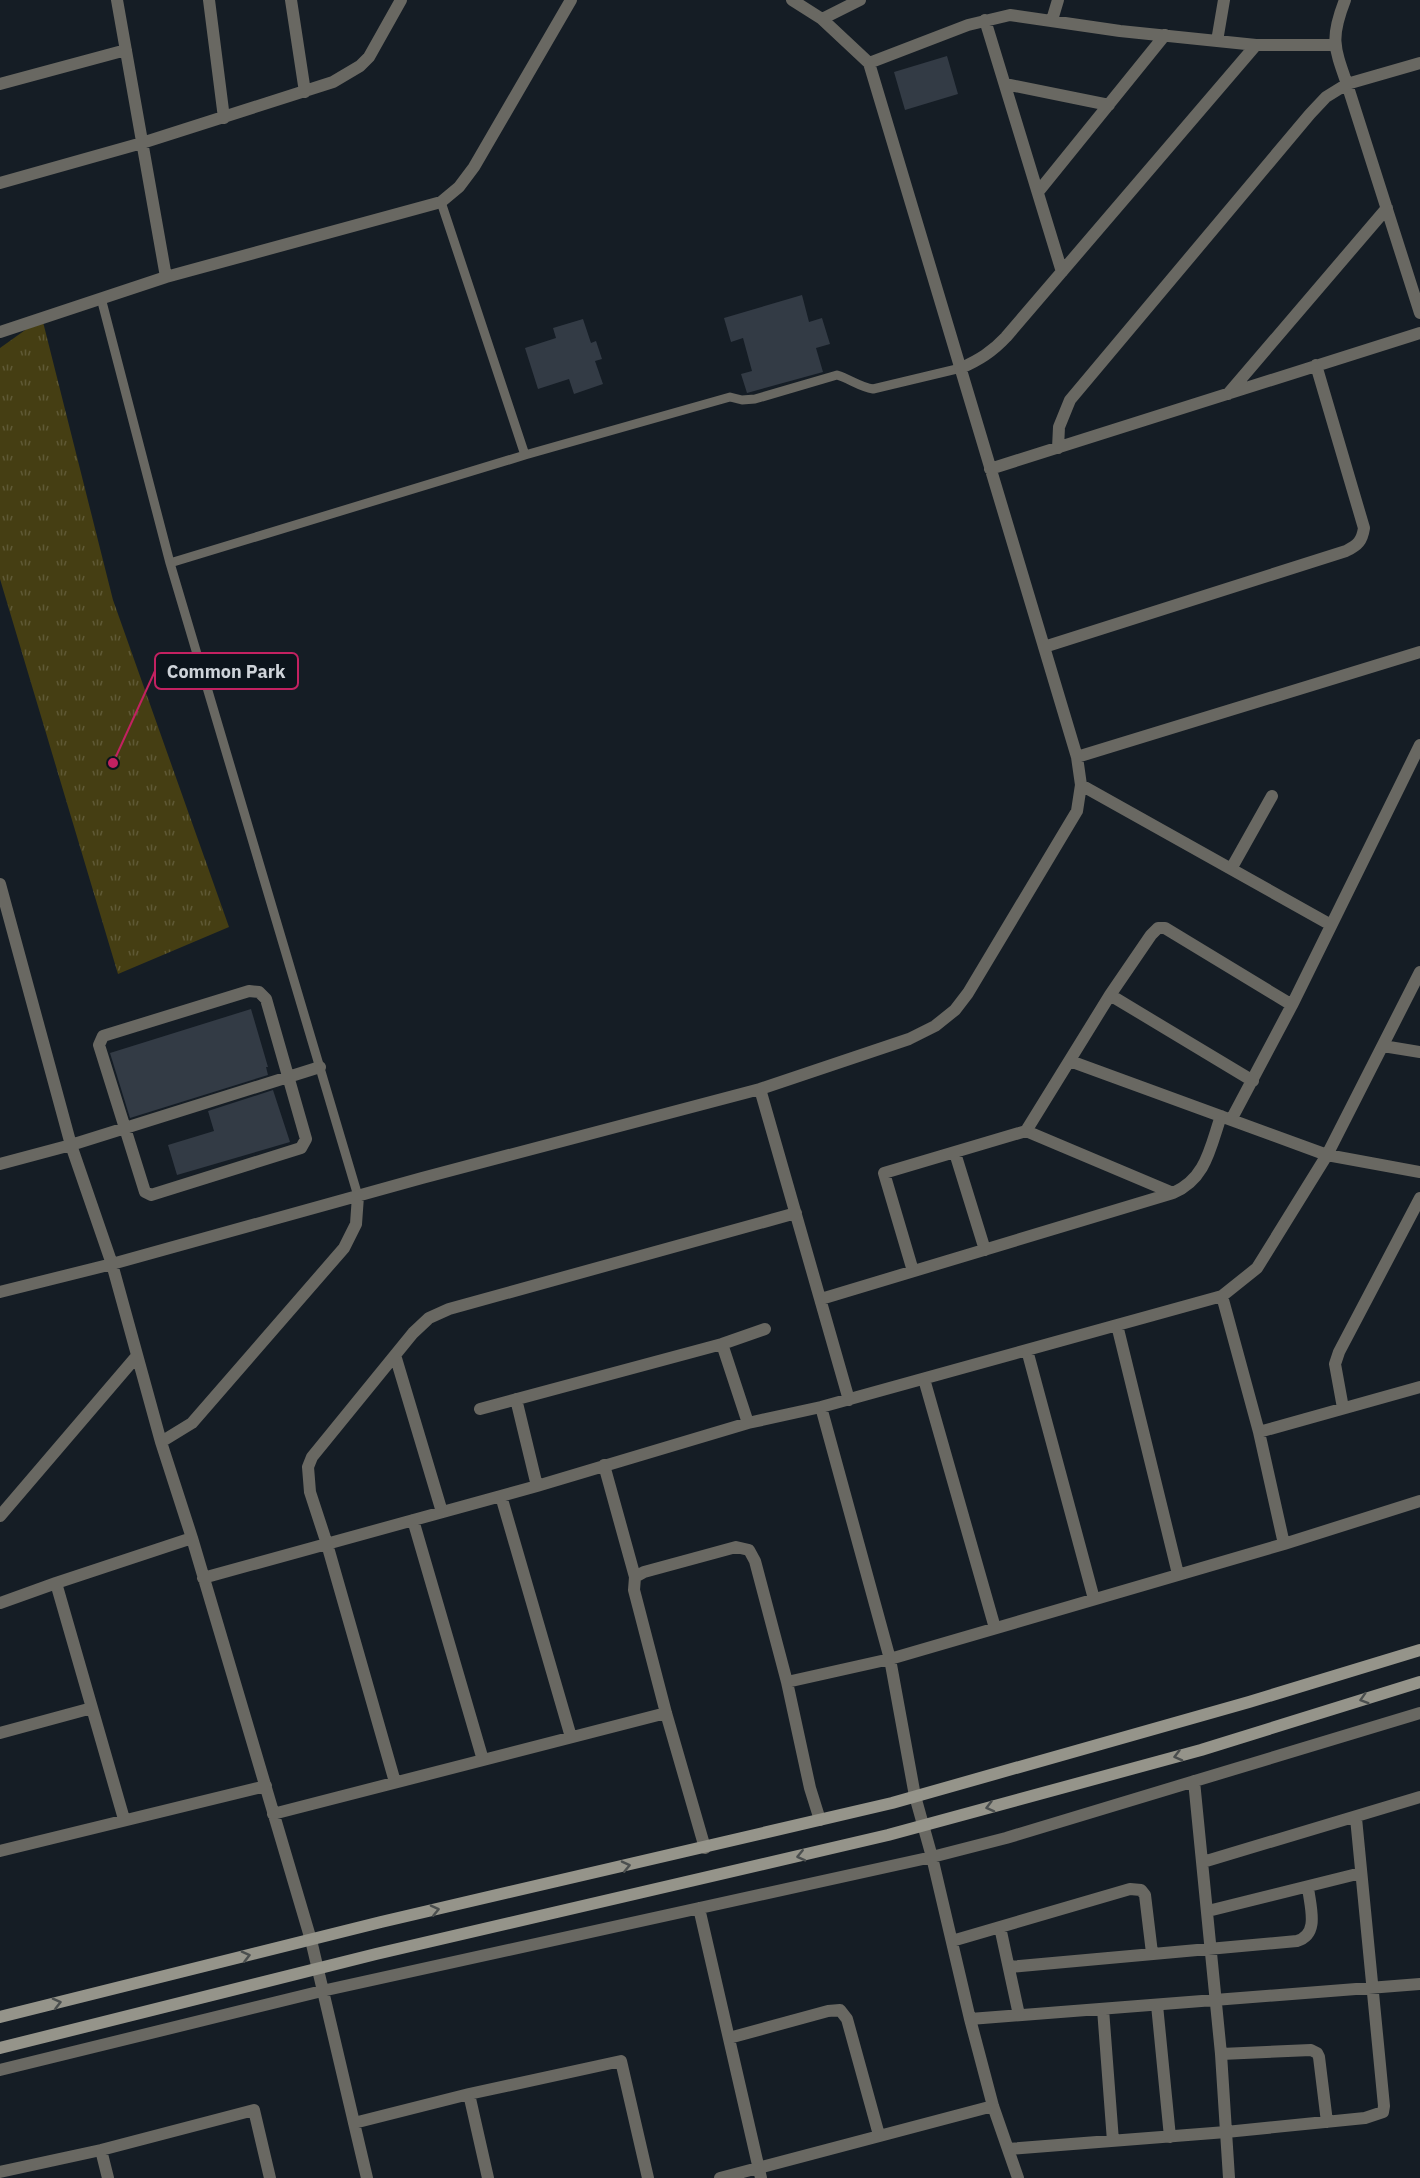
<svg xmlns="http://www.w3.org/2000/svg" width="1420" height="2178" viewBox="0 0 1420 2178" font-family="'IBM Plex Sans',sans-serif">
  <style>
    .park { fill: url(#park-tufts) }
    .building { fill: #333b45 }
    .lines { fill: none; stroke-linecap: round; stroke-linejoin: round }
    .lane { stroke: #696862; stroke-width: 9 }
    .street { stroke: #696862; stroke-width: 12 }
    .secondary { stroke: #95948a; stroke-width: 12 }
    .oneway { stroke: #4a4e4e }
    .leader { fill: none; stroke: #c32161; stroke-width: 2 }
    .callout-dot { fill: #c32161; stroke: #0c141c; stroke-width: 2 }
    .callout { fill: #0c141c; stroke: #c32161; stroke-width: 2 }
    .callout-label { font-size: 18px; text-anchor: middle; font-weight: bold; fill: #ced3d9 }
  </style>
  <defs>
    <pattern id="park-tufts" width="24" height="20" patternUnits="userSpaceOnUse" patternTransform="scale(1.5)"><rect width="24" height="20" fill="#453e13"/><path d="M3 7l-1-3M5 7V3M7 7l1-3M15 17l-1-3M17 17v-4M19 17l1-3" fill="none" stroke="#5f5935"/></pattern>
  </defs>
  <rect width="100%" height="100%" fill="#151d25"/>
  <path class="park" d="M42 318 113 600 229 927 118 974 0 579V348Z"/>
  <path class="building" d="M947 56 958 94 905 110 894 72Z
    M802 295 809 322 822 318 830 344 816 348 823 372 747 393 741 374 752 371 743 338 731 342 724 318Z
    M583 319 591 343 596 341 602 359 595 361 603 384 574 394 569 379 538 389 525 348 556 338 553 328Z
    M251 1009 268 1067H266L268 1075 130 1118 110 1053Z
    M273 1090 290 1142 177 1175 168 1145 214 1131 208 1111Z"/>
  <g class="lines">
    <path class="lane" d="M101 298 170 563 525 455 441 202
      M525 455 730 397 742 400 755 399 837 375C850 379 860 387 873 389L961 368
      M170 563 358 1196"/>
    <path class="street" d="M117 0 166 277
      M209 0 224 118
      M291 0 305 92
      M822 19 860 0
      M985 20 1062 272
      M1052 20 1058 0
      M1217 41 1224 0
      M869 63 968 25 1010 15 1120 31 1256 45H1334
      M1420 63 1347 84 1420 313
      M0 84 126 50
      M1005 84 1109 105
      M0 183 142 143 333 82 360 66 369 57 401 0
      M1038 192 1165 35
      M0 332 166 277 441 202 459 187 474 167 571 0
      M961 368C979 360 992 352 1006 337L1256 45
      M1228 394 1387 208
      M1058 448 1059 427 1070 400 1310 114 1326 97 1347 84C1334 47 1330 38 1345 0
      M990 469 1420 333
      M1044 647 1346 551C1358 545 1362 541 1364 528L1316 365
      M1077 757 1420 652
      M1081 785 1331 925
      M1231 869 1272 796
      M0 884 71 1145 112 1264 161 1442 192 1538 311 1940 367 2178
      M249 991 259 992 266 999 306 1139 301 1148 151 1195 145 1192 99 1045 103 1036Z
      M1110 995 1253 1081
      M1383 1046 1420 1052
      M1070 1061 1327 1155 1420 1172
      M760 1089 849 1400
      M1231 1120 1292 1005 1420 745
      M1026 1131 1110 995 1151 935 1158 928H1165L1292 1005
      M955 1153 985 1250
      M0 1164 71 1145 320 1067
      M1173 1193C1206 1179 1210 1148 1221 1116
      M0 1292 112 1264 422 1178 760 1089 909 1039 935 1026 955 1010 968 993 1077 811 1081 785 1077 757 869 63 822 19 792 0
      M1222 1296 1259 1432 1284 1544
      M821 1299 1173 1193 1026 1131 884 1173 913 1271
      M1117 1325 1178 1574
      M722 1344 748 1423
      M1027 1350 1094 1599
      M395 1355 442 1512
      M924 1379 995 1628
      M516 1399 537 1486
      M821 1407 890 1659 915 1796 932 1857 970 2019 993 2106 1018 2178
      M1343 1408 1335 1364 1339 1352 1420 1198
      M480 1409 722 1344 765 1329
      M1259 1432 1420 1387
      M161 1442 192 1423 344 1248 356 1224 358 1196
      M604 1465 635 1577 634 1590 666 1713 705 1848
      M501 1496 571 1737
      M0 1516 136 1357
      M413 1520 483 1760
      M635 1577 644 1572 736 1547 749 1550 755 1561 787 1682 810 1788 820 1820
      M203 1578 537 1486 748 1423 821 1407 1222 1296 1257 1268 1327 1155 1420 972
      M0 1603 56 1583
      M787 1682 890 1659 1284 1544 1420 1501
      M0 1733 92 1708
      M1194 1781 1221 2054 1229 2178
      M395 1782 327 1544 310 1492 308 1467 312 1457 413 1333 429 1318 449 1309 796 1213
      M273 1814 666 1713
      M124 1819 56 1583 192 1538
      M0 1851 266 1786
      M1203 1862 1420 1797
      M699 1908 761 2178
      M1208 1911 1361 1873
      M1000 1927 1019 2015
      M952 1941 1130 1889 1141 1890 1145 1895 1152 1953
      M1009 1967 1297 1941C1320 1934 1310 1907 1308 1887
      M1157 2005 1170 2137
      M1103 2009 1113 2141
      M970 2019 1420 1984
      M729 2038 828 2011 840 2010 847 2019 879 2135
      M1221 2054 1311 2050 1317 2053 1319 2057 1327 2122
      M0 2070 322 1991 932 1857 1006 1838 1420 1713
      M469 2094 488 2178
      M354 2123 469 2094 621 2061 648 2178
      M1008 2149 1226 2132 1365 2118 1383 2112 1384 2106 1356 1818
      M101 2150 108 2178
      M0 2172 101 2150 254 2110 270 2178
      M720 2178 993 2106"/>
    <path class="secondary" d="M0 2017 381 1922 892 1803 1249 1702 1420 1650
      M0 2048 376 1954 888 1835 1201 1750 1420 1682"/>
  </g>
  <defs><path id="oneway-chevron" d="M-2-3.5L2.5 0L-2 3.5" fill="none" stroke-width="1.6" stroke-linecap="round" stroke-linejoin="round" transform="scale(1.5)"/></defs>
  <g class="oneway">
    <use href="#oneway-chevron" transform="translate(1364 1699) rotate(163)"/>
    <use href="#oneway-chevron" transform="translate(1178 1756) rotate(165)"/>
    <use href="#oneway-chevron" transform="translate(990 1807) rotate(165)"/>
    <use href="#oneway-chevron" transform="translate(801 1856) rotate(167)"/>
    <use href="#oneway-chevron" transform="translate(626 1866) rotate(-13)"/>
    <use href="#oneway-chevron" transform="translate(435 1910) rotate(-13)"/>
    <use href="#oneway-chevron" transform="translate(246 1956) rotate(-14)"/>
    <use href="#oneway-chevron" transform="translate(57 2003) rotate(-14)"/>
  </g>
  <path class="leader" d="M113 763L155 671"/>
  <circle class="callout-dot" cx="113" cy="763" r="6"/>
  <rect class="callout" x="155" y="653" width="143" height="36" rx="6"/>
  <g class="callout-label">
    <text x="226" y="678">Common Park</text>
  </g>
</svg>
